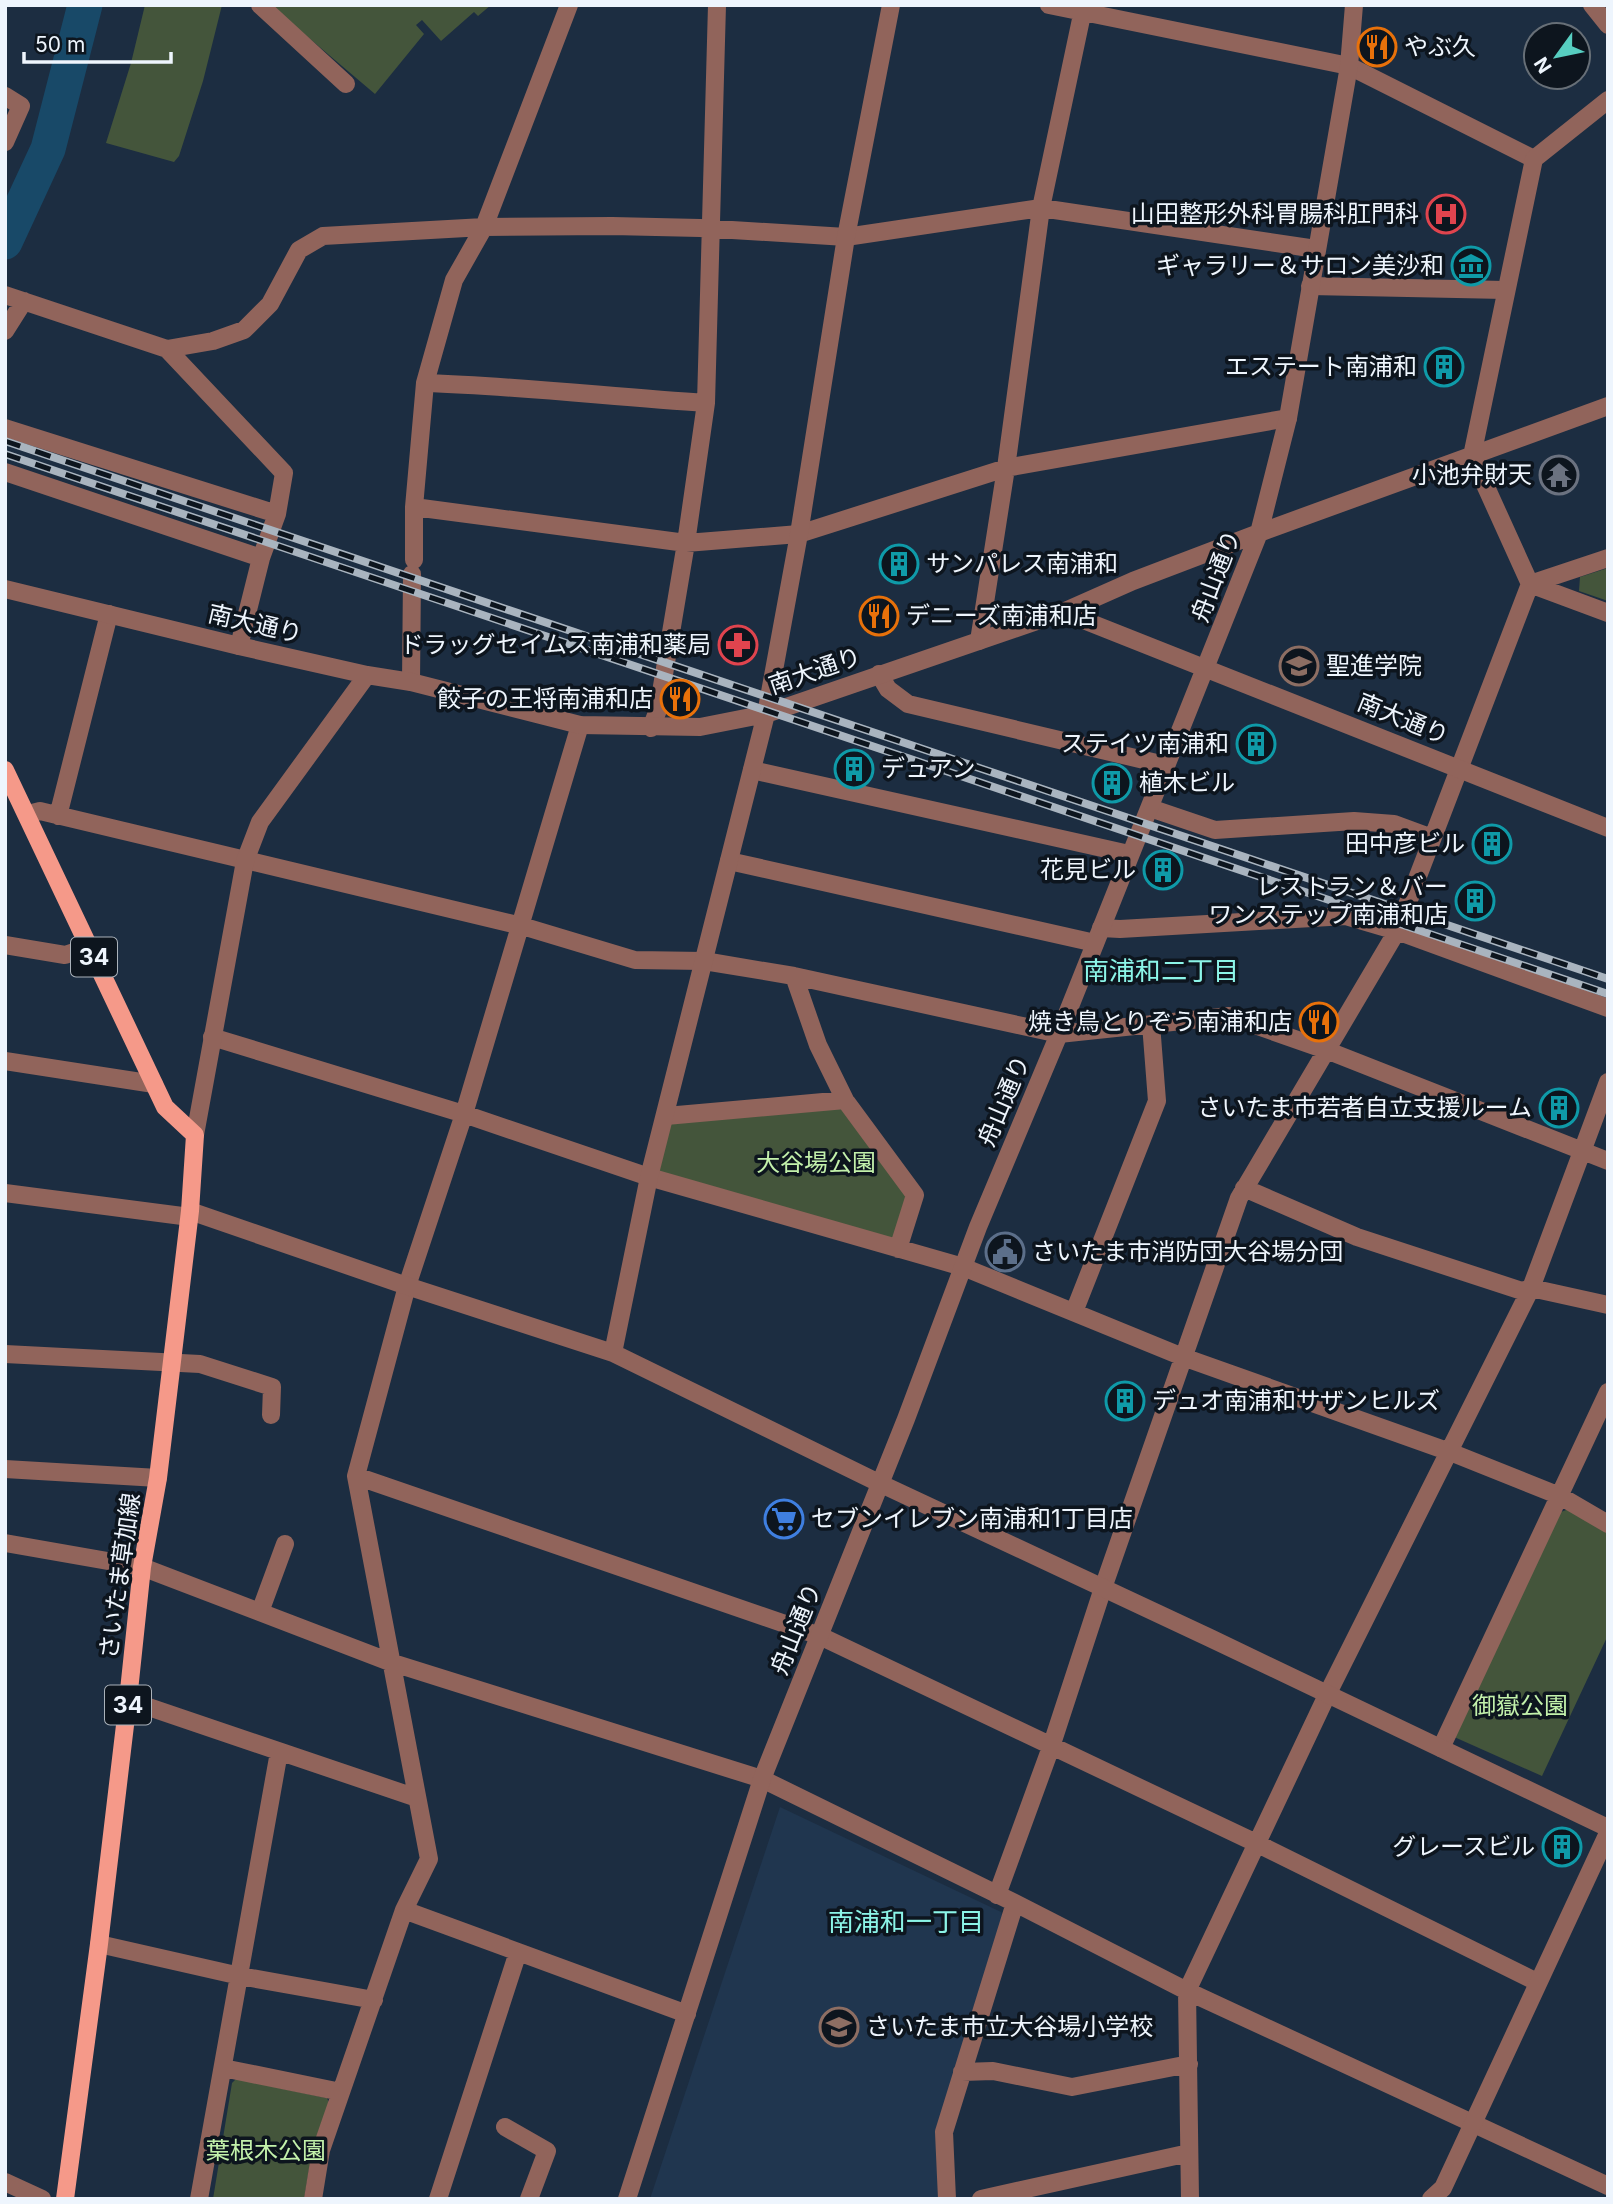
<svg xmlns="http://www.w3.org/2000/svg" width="1613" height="2204" viewBox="0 0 1613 2204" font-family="Inter,'Noto Sans JP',sans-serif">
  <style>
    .built { fill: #20364f }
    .green { fill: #44553b }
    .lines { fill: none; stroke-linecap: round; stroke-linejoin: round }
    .river { stroke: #184968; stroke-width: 35 }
    .minor { stroke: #91645b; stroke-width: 18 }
    .tertiary { stroke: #91645b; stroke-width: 18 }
    .primary { stroke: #f59989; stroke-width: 18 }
    .rail-casing { stroke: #a9b4bf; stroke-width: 8 }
    .rail { stroke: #0d151e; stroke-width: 5; stroke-dasharray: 16; stroke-linecap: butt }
    .labels { text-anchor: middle; stroke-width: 7; stroke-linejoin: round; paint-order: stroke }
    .shield { fill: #0d151e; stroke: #aab2ba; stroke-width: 2 }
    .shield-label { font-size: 23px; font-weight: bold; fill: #eef5fd }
    .poi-label { font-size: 24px; fill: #eef5fd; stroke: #0d151e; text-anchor: end }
    .street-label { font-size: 24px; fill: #eef5fd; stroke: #0d151e }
    .park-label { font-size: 24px; fill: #c3f1ab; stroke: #0d151e }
    .neighbourhood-label { font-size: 26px; fill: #8cf5e8; stroke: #0d151e }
  </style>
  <rect width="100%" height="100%" fill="#1c2d41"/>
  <path class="built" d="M780 1807 1001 1912 1003 1918 937 2137 938 2199H650Z"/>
  <path class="green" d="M145 5H222L203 81 179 156 174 162 106 143 131 63Z
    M270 5H491L478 16 474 12 441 41 422 20 416 25 424 34 375 94Z
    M1608 568V601L1579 591 1580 577Z
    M845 1100 915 1195 898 1249 649 1177 666 1116Z
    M1569 1509 1608 1532V1635L1542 1776 1452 1736 1558 1513Z
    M236 2079 327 2098 329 2103 313 2146 304 2199H213L232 2083Z"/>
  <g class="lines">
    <path class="river" d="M5 242 48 149 85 5"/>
    <path class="minor" d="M260 5 346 84
      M1049 5 1349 66 1534 159
      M1592 5 1608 25
      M5 96 21 106 5 142
      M1310 286 1505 290
      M5 295 167 349 284 473 277 514 261 558 239 646
      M5 331 24 301
      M167 349 213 341 244 330 270 304 299 250 323 236 484 227 612 226 700 228 846 237 1041 208 1316 249
      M425 383C519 386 612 397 706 403
      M5 428 277 514
      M5 472 261 558
      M414 507 686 543 799 534 1006 468 1288 418
      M414 560V507L425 383 454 280 484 227 569 5
      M1530 584 1608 613
      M1530 584 1608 558
      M979 641 1006 468 1041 208 1084 5
      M879 674 888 689 908 704 1165 765
      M411 682 412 574
      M651 728 658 710 686 543 706 403 717 5
      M752 770 1129 854
      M1150 808 1215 830 1354 821 1394 824 1432 838
      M28 814 40 811 522 926 635 960 704 961 794 976 1059 1034 1229 1016 1326 1050 1608 1161
      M58 816 109 614
      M729 861 1095 943
      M1101 928 1120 929 1346 916 1397 931 1608 1008
      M5 945 65 955 89 947
      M794 976 818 1045 845 1100 915 1195 898 1249
      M212 1037 464 1114 649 1177 963 1267 1183 1357 1450 1452 1560 1496 1608 1524
      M5 1061 154 1084
      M666 1116 845 1100
      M1244 1188 1357 1237 1522 1291 1531 1288 1608 1305
      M5 1193 190 1217
      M1074 1312 1157 1101 1151 1024
      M5 1354 200 1364 272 1387 271 1415
      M5 1469 158 1478
      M356 1476 820 1636 1256 1843 1537 1982
      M5 1543 142 1567 390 1662 762 1779 1015 1903 1187 1991 1608 2186
      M260 1612 285 1544
      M128 1700 417 1798
      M1441 1748 1608 1392
      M997 1895 1051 1747 1103 1588 1239 1198 1397 931 1530 584 1472 456
      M404 1910 687 2014
      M99 1944 240 1976 374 2000
      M223 2068 341 2092
      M962 2072 993 2071 1072 2087 1189 2064
      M505 2127 547 2151 529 2199
      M199 2199 279 1752
      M313 2199 321 2150 404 1910 429 1859 356 1476 407 1286 464 1114 580 725
      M438 2199 518 1952
      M947 2199 944 2132 1015 1903
      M981 2199 1189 2153
      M1190 2199 1187 1991 1327 1695 1531 1288 1608 1082"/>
    <path class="tertiary" d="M1472 456 1534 159 1608 100
      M5 589 239 646 367 675 411 682 580 725 700 727 766 714 1063 612 1133 581 1259 533 1608 406
      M1063 612 1608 828
      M195 1135 245 861 260 822 367 675
      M190 1211 407 1286 613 1353 879 1483 1210 1638 1608 1828
      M613 1353 649 1177 766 714 799 534 846 237 891 5
      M5 2182 42 2199
      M627 2199 762 1779 906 1419 978 1227 1059 1034 1259 533 1288 418 1349 66 1354 5
      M1431 2199 1443 2188 1608 1833"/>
    <path class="primary" d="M5 770 165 1107 195 1135 190 1211 158 1478 142 1567 128 1700 99 1944 65 2199"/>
    <defs>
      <path id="rail" d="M5 441 1608 979
        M5 454 1608 994"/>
    </defs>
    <use href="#rail" class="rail-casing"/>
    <use href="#rail" class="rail"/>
  </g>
  <defs>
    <symbol id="restaurant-ring" viewBox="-11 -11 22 22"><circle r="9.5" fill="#0d151e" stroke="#e8710a" stroke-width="1.5"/><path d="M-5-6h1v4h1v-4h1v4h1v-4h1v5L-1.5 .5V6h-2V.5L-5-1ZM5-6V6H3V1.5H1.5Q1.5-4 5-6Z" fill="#e8710a"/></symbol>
    <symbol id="hospital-ring" viewBox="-11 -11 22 22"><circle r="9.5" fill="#0d151e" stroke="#e0444e" stroke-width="1.5"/><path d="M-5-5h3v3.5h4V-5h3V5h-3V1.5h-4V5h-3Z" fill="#e0444e"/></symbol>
    <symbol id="museum-ring" viewBox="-11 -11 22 22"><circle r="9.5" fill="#0d151e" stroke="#0f9aa8" stroke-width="1.5"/><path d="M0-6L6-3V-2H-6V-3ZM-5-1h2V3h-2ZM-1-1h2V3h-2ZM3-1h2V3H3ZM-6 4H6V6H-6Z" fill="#0f9aa8"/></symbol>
    <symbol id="building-ring" viewBox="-11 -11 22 22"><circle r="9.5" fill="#0d151e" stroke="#0f9aa8" stroke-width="1.5"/><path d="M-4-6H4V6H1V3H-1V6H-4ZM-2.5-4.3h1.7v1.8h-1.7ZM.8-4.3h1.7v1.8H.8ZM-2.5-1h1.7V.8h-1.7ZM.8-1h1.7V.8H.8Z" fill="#0f9aa8"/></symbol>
    <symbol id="temple-ring" viewBox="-11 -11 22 22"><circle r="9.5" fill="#0d151e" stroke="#6b7280" stroke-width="1.5"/><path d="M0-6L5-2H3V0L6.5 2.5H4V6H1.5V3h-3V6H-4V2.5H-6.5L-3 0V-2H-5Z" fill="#6b7280"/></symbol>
    <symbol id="pharmacy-ring" viewBox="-11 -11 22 22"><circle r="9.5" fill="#0d151e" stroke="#e0444e" stroke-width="1.5"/><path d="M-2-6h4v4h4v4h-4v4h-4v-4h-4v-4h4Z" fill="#e0444e"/></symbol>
    <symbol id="school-ring" viewBox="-11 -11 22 22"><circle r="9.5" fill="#0d151e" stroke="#8d6e63" stroke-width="1.5"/><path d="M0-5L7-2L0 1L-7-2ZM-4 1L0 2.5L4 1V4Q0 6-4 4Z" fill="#8d6e63"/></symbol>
    <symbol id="civic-ring" viewBox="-11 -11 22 22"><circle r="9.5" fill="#0d151e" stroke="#5c6f8a" stroke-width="1.5"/><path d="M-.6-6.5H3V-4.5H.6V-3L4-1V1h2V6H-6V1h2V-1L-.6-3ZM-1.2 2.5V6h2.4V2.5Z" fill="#5c6f8a"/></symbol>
    <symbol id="supermarket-ring" viewBox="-11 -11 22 22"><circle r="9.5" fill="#0d151e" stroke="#3f7fe0" stroke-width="1.5"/><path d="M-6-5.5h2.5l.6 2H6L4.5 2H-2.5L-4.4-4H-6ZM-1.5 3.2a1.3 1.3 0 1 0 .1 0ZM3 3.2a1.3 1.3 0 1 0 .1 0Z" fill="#3f7fe0"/></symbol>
  </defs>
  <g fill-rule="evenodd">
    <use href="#restaurant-ring" x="1355" y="25" width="44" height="44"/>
    <use href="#hospital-ring" x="1424" y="192" width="44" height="44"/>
    <use href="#museum-ring" x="1449" y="244" width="44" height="44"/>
    <use href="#building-ring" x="1422" y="345" width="44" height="44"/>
    <use href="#temple-ring" x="1537" y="453" width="44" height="44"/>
    <use href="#building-ring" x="877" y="542" width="44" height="44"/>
    <use href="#restaurant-ring" x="857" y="594" width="44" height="44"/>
    <use href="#pharmacy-ring" x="716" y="623" width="44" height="44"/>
    <use href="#school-ring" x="1277" y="644" width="44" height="44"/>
    <use href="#restaurant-ring" x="658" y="677" width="44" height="44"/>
    <use href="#building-ring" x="1234" y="722" width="44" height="44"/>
    <use href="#building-ring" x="832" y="747" width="44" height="44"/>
    <use href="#building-ring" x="1090" y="761" width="44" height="44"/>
    <use href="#building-ring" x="1470" y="822" width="44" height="44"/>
    <use href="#building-ring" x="1141" y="848" width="44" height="44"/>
    <use href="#building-ring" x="1453" y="879" width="44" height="44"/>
    <use href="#restaurant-ring" x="1297" y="1000" width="44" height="44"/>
    <use href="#building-ring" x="1537" y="1086" width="44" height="44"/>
    <use href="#civic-ring" x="983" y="1230" width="44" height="44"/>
    <use href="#building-ring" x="1103" y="1379" width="44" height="44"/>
    <use href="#supermarket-ring" x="762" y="1497" width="44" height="44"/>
    <use href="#building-ring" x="1540" y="1825" width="44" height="44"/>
    <use href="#school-ring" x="817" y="2005" width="44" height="44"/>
  </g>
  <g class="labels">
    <g class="shield">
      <rect x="71" y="937.5" width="46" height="39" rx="5"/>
      <rect x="105" y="1685.5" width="46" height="39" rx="5"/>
    </g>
    <g class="shield-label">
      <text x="94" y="965">34</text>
      <text x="128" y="1713">34</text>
    </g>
    <g class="poi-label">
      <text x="1404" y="55" text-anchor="start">やぶ久</text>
      <text x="1419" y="222">山田整形外科胃腸科肛門科</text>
      <text x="1444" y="274">ギャラリー＆サロン美沙和</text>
      <text x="1417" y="375">エステート南浦和</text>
      <text x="1532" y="483">小池弁財天</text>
      <text x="926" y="572" text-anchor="start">サンパレス南浦和</text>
      <text x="906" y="624" text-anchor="start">デニーズ南浦和店</text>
      <text x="711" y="653">ドラッグセイムス南浦和薬局</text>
      <text x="1326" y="674" text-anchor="start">聖進学院</text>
      <text x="653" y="707">餃子の王将南浦和店</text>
      <text x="1229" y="752">ステイツ南浦和</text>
      <text x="881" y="777" text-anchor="start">デュアン</text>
      <text x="1139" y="791" text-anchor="start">植木ビル</text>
      <text x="1465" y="852">田中彦ビル</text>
      <text x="1136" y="878">花見ビル</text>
      <text x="1448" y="895">レストラン＆バー<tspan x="1448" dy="28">ワンステップ南浦和店</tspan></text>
      <text x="1292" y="1030">焼き鳥とりぞう南浦和店</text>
      <text x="1532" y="1116">さいたま市若者自立支援ルーム</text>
      <text x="1032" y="1260" text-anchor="start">さいたま市消防団大谷場分団</text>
      <text x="1152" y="1409" text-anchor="start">デュオ南浦和サザンヒルズ</text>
      <text x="811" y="1527" text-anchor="start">セブンイレブン南浦和1丁目店</text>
      <text x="1535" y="1855">グレースビル</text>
      <text x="866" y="2035" text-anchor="start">さいたま市立大谷場小学校</text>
    </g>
    <g class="street-label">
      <text transform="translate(1216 576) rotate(-69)" y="8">舟山通り</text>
      <text transform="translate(255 624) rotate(13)" y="8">南大通り</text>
      <text transform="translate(815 671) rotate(-19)" y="8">南大通り</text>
      <text transform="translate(1403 719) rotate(22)" y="8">南大通り</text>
      <text transform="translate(1004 1101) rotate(-67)" y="8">舟山通り</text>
      <text transform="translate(120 1576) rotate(-82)" y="8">さいたま草加線</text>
      <text transform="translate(796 1629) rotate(-68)" y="8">舟山通り</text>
    </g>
    <g class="park-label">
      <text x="816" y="1171">大谷場公園</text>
      <text x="1520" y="1714">御嶽公園</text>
      <text x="266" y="2159">葉根木公園</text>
    </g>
    <g class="neighbourhood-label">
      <text x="1161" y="980">南浦和二丁目</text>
      <text x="906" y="1931">南浦和一丁目</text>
    </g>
  </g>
  <rect width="1613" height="2204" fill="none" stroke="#eef5fd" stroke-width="14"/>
  <g transform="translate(1557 56) rotate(237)"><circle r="33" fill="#0d151e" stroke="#676f77" stroke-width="2"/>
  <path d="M0-5L12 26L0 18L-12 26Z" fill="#57cec1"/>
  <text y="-10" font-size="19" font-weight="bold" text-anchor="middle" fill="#eef5fd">N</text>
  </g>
  <path d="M24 52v10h147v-10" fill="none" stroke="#eef5fd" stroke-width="3.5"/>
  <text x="35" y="52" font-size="21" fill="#eef5fd" stroke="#0d151e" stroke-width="5" paint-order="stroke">50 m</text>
</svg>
